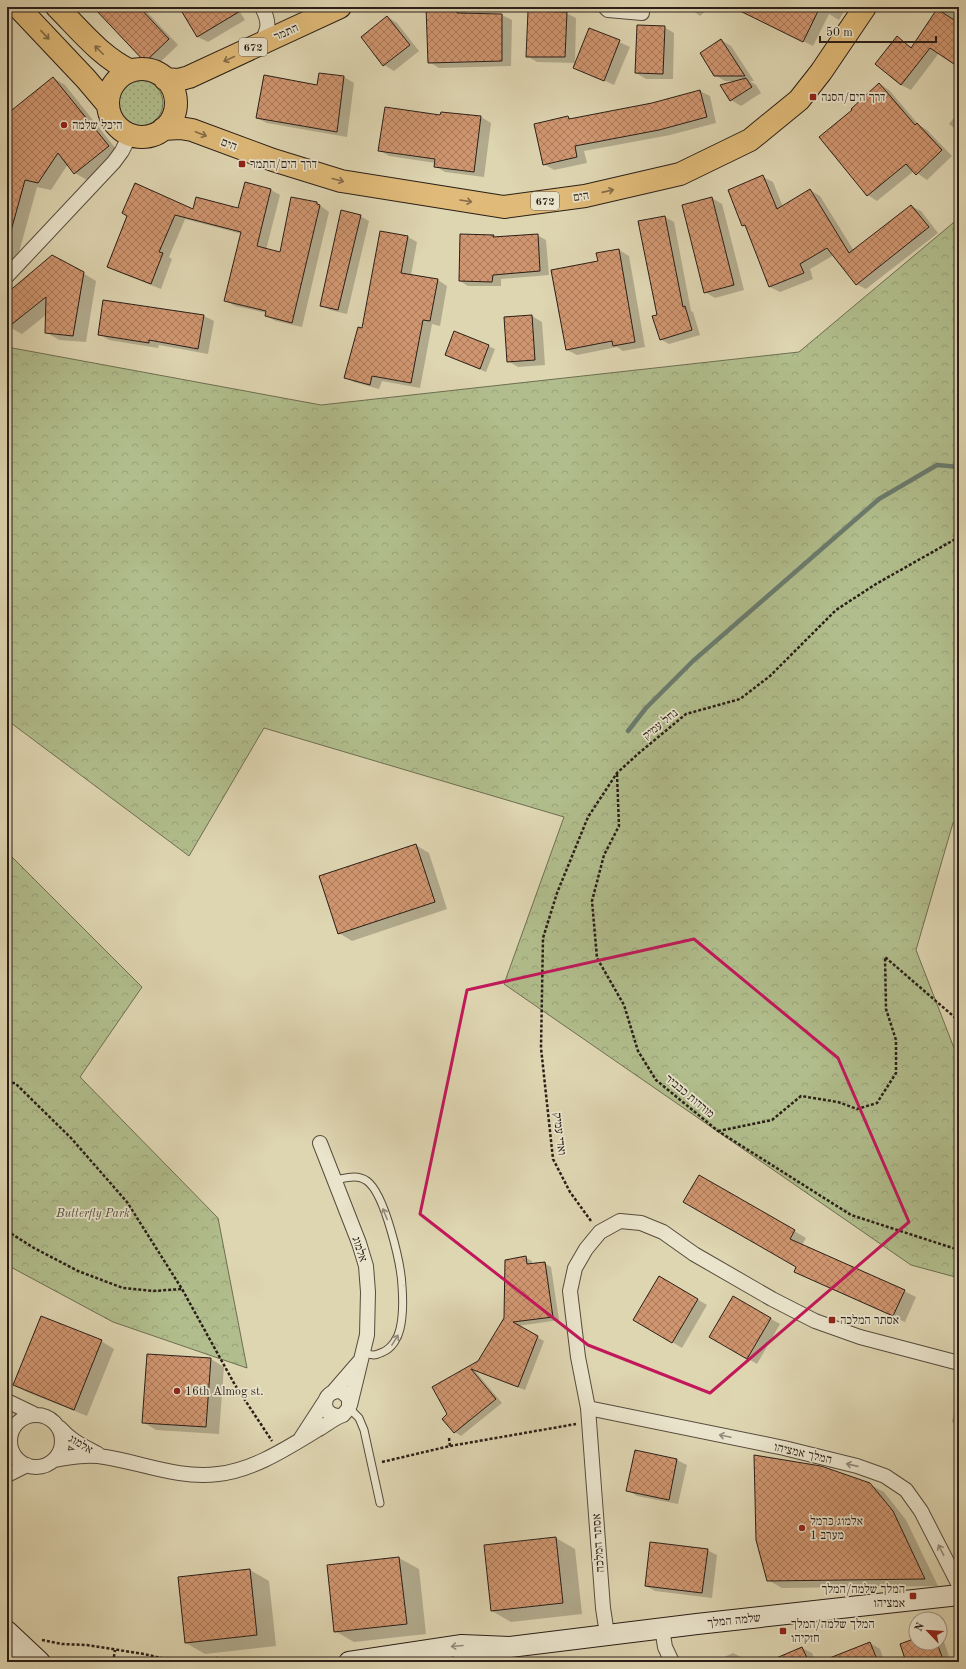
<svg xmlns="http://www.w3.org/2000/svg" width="966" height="1669" viewBox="0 0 966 1669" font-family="'Old Standard TT','Frank Ruhl Libre',serif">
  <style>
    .grass { fill: url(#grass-dots); stroke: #6e6e52 }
    .forest { fill: url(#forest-crowns); stroke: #6e6e52 }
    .shadow { fill: #0003 }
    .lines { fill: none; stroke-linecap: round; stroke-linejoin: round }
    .stream { stroke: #6a7b6d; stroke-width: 4.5 }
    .building { fill: url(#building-cross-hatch); stroke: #2a1f18 }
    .lane-casing { stroke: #574c3e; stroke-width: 9 }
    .street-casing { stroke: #574c3e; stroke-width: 16 }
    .secondary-casing { stroke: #2a1f18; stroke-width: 22 }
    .primary-casing { stroke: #2a1f18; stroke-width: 24 }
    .path { stroke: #2a1f18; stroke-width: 2.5; stroke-dasharray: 3 2; stroke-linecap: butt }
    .lane { stroke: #eae4cc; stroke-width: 7 }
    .street { stroke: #eae4cc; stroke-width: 14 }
    .secondary { stroke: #eae4cc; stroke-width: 20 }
    .primary { stroke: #dfba78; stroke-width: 22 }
    .oneway { stroke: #846c48 }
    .oneway2 { stroke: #948b7b }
    .marked { fill: none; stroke: #c2185b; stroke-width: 3; stroke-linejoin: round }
    .poi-dot { fill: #8f2418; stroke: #eae4cc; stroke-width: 1.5 }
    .labels { text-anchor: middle; stroke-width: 3.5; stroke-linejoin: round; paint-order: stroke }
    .shield { fill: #eae4cc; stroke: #645a4e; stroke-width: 1 }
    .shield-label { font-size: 11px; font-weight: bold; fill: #2a1f18 }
    .street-label { font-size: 12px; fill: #2a1f18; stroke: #eae4cc }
    .poi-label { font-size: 12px; fill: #2a1f18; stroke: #eae4cc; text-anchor: start }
    .park-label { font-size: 12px; font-style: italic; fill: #524e3b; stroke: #eae4cc }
  </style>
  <defs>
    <pattern id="grass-dots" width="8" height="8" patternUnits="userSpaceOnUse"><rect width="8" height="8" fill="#b1bd8c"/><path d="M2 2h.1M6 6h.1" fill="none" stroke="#98a278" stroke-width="1.8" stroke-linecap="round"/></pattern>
    <pattern id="forest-crowns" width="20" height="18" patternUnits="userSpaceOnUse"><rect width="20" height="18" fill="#b1bd8c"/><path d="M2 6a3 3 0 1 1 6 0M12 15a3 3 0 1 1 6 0" fill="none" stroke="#98a278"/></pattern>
    <pattern id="building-cross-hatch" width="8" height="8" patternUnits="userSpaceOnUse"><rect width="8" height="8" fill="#d09670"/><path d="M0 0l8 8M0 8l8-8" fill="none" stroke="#a97a5b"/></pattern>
  </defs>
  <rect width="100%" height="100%" fill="#ded5b1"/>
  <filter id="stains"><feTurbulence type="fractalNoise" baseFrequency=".005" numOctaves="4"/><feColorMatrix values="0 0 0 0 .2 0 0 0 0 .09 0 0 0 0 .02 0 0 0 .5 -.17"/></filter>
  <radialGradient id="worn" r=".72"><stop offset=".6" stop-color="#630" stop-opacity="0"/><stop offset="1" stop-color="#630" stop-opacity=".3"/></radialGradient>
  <path class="grass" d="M117 103a23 23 0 1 1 46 0a23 23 0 1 1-46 0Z"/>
  <path class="forest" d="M959 218V818L953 823 916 950 954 1048 959 1054V1278L911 1265 504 984 564 817 264 728 189 856 7 720V347L321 405 799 352Z
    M7 852 142 987 80 1077 218 1218 247 1368 113 1322 7 1265Z
    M688 1658 691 1662H633Z"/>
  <path class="shadow" d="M94 7H142L178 45 155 67 145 61Z
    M180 7H237L245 20 208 42 198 37Z
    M298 7H316L307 12Z
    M427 7H461L466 10 467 14 502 15 512 20 511 66 439 68 429 62Z
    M688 7H710L700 16Z
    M748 7H847L839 20 829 14 813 46 755 18Z
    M940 7H959V66L939 53 911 90 901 85 897 38 913 48Z
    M566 13 576 18 575 63 537 62 527 56Z
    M388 17 397 23 419 51 394 71 384 65 362 37Z
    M664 27 674 33 673 79H646L636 73Z
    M590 29 630 47 614 85 574 67Z
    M721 40 731 46 754 81H750L756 85 761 93 741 106 731 100 736 81H725L715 75Z
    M320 74 344 77 354 83 347 137 267 123 257 118 318 86Z
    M53 78 65 85 120 154 87 180 75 173 68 164 51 190 37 187 13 274 7 273V105L13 111Z
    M880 84 889 90 919 125 927 130 952 156 927 180 914 171 877 201 868 195 853 110Z
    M700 91 710 96 716 123 670 135 584 151 587 163 554 170 544 164 568 117 572 119 653 104Z
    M959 111V132L949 124Z
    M442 113 481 117 491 123 484 177 445 172 435 166 436 163 389 156 379 150 441 116Z
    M763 177 773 182 783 207 810 190 820 196 854 251 911 206 921 211 938 233 866 289 856 284 834 255 810 269 813 279 780 292 770 287 747 227 743 225Z
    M271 190 280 195 266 250 281 253 317 203 329 212 302 327 276 321 266 316 267 313 235 306 225 300 242 234 185 219 169 257 172 259 161 289 118 272 108 266 128 216 194 210 239 209Z
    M712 198 722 204 744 290 715 298 705 292Z
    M360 216 369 221 347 314 330 310 321 305Z
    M665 217 674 222 691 311 693 312 700 335 669 344 660 339 658 315Z
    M537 235 546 240 549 275 501 279V286H468L460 281 493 236 497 238Z
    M408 237 417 242 411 275 438 280 447 286 440 326 432 324 420 388 382 381 379 389 354 382 345 377 363 329Z
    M619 250 629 256 645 347 623 351 617 347 577 355 567 350 599 261Z
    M83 273 96 281 86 342 59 340 46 332V315L22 334 9 327 7 324V294Z
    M204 316 214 321 208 354 159 345 158 348 109 340 99 334Z
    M532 316 542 322 545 365 518 367 508 361Z
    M455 332 495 349 486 372 446 355Z
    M416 845 429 853 447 909 352 941 339 933Z
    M699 1176 806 1238 802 1245 904 1291 916 1297 905 1322 807 1278 795 1271 797 1267Z
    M525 1257 532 1261V1264L544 1263 551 1267 559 1320 518 1326 544 1341 525 1390 475 1371 502 1403 461 1436 455 1432 448 1414 434 1387 478 1362 505 1318Z
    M660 1277 707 1305 682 1348 634 1319Z
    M733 1297 780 1324 757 1364 710 1336Z
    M101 1341 114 1349 87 1416 27 1392 14 1385Z
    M211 1359 224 1367 219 1434 156 1430 143 1422Z
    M959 1389V1427L952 1422Z
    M635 1451 677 1460 687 1465 678 1504 637 1496 627 1490Z
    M869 1484 884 1492 906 1520 938 1586 782 1588 768 1580Z
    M556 1538 575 1549 582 1614 511 1622 492 1611Z
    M707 1550 717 1555 712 1598 655 1591 646 1586Z
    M399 1558 419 1569 426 1634 354 1642 335 1631 328 1566Z
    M250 1570 269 1581 276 1646 205 1654 186 1643Z
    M940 1637 943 1639 951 1662H908L916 1639V1643H940Z
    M870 1643 880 1649 885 1662H842Z
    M802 1648 812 1653 816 1662H776Z
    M733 1653 743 1658 745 1662H713Z"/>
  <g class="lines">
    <path class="stream" d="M628 731 646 708 693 661 879 499 937 465 959 467"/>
  </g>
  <path class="building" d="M93 7H139L169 39 145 62Z
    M179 7H247L197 37Z
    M426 7H457V13L502 14V61L428 63Z
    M732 7H820L803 42Z
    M937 9 959 23V56L954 64 930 48 901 85 875 64 897 36 911 48Z
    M528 11 567 12 565 57H526Z
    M387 16 410 45 383 66 361 37Z
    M637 25 665 26 663 74 635 73Z
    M589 28 620 40 604 81 573 68Z
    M721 39 745 76H714L700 53Z
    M319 73 344 76 337 132 256 118 264 75 317 85Z
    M53 77 109 146 74 174 58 153 38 183 25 180 11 231 7 230V114Z
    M746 78 752 87 730 101 720 85Z
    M879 83 915 125 917 123 942 150 916 175 906 164 867 196 819 137 852 110 851 109Z
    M700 90 707 117 659 130 575 146 577 157 543 165 534 124 568 116 569 119 652 103Z
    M385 107 440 115 441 112 481 116 474 172 434 167 435 159 378 151Z
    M763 175 777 209 810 189 849 253 911 205 929 227 856 285 827 248 800 264 804 273 769 287 745 225 742 226 728 190Z
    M245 182 271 189 257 246 280 252 291 197 317 202V204L320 205 292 323 265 316 266 311 224 301 241 232 175 215 159 252 163 253 151 284 107 267 127 216 122 213 135 183 193 209 196 197 238 208Z
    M712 197 734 285 704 293 682 205Z
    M341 210 361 215 338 310 320 306Z
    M665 216 683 307 685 306 692 330 660 340 652 316 657 315 638 221Z
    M380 231 408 236 401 273 438 279 430 321 423 320 411 383 372 376 370 385 344 378 358 327 362 328Z
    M460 234 494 235 493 237 538 234 540 271 493 275 492 282 459 281Z
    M619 249 635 342 613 346 612 341 566 350 551 270 598 261 596 253Z
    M52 255 84 272 73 336 45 333 46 297 7 328V293Z
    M103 300 204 315 198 349 149 340V343L98 335Z
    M532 315 535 360 507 362 504 317Z
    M454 331 489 345 480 369 445 355Z
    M416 844 435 902 338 934 319 876Z
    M699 1175 795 1230 790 1239 905 1290 893 1316 794 1272 796 1267 683 1202Z
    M526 1256 527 1264 545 1262 553 1317 513 1322 538 1336 518 1387 471 1369 496 1399 454 1433 442 1419 447 1414 432 1387 478 1361 504 1318 505 1260Z
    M659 1276 698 1299 672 1343 633 1320Z
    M733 1296 771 1318 747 1359 709 1337Z
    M41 1316 102 1340 74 1410 13 1385Z
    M147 1354 211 1358 206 1427 142 1423Z
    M635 1450 677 1459 669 1500 626 1491Z
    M754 1455 821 1466 870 1483 893 1511 925 1579 767 1581 756 1540Z
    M556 1537 563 1603 491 1611 484 1545Z
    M650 1542 708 1549 702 1593 645 1586Z
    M399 1557 407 1624 334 1632 327 1565Z
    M250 1569 257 1635 185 1643 178 1577Z
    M916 1638V1643H937L944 1662H906L900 1644Z
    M870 1642 878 1662H822V1661Z
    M802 1647 809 1662H767Z"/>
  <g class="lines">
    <defs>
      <path id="lane" d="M335 1180C346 1178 357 1174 367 1181 385 1194 401 1264 402 1286 403 1299 403 1316 400 1329 398 1338 392 1348 383 1352 380 1353 377 1355 374 1355 370 1355 366 1353 362 1352
        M349 1408 359 1418 364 1430 380 1503"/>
      <path id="street" d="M605 7 608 10 642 13
        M260 44C269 29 270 23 262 7
        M7 276 114 162 122 151 130 135
        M320 1143 359 1243 366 1266 368 1292 367 1335 350 1405
        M333 1392 359 1362
        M7 1401 34 1414
        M588 1408 784 1448 857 1466 885 1476 906 1490 921 1511 959 1585
        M10 1441a26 26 0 1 1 52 0a26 26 0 1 1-52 0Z
        M60 1428C71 1441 83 1446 98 1454
        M301 1438 325 1401
        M54 1460C71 1457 88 1454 105 1457 143 1463 179 1479 218 1474 254 1470 287 1448 317 1430 326 1425 334 1418 343 1415L349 1408V1398L341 1391C320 1390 320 1417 340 1416
        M7 1475 27 1465
        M662 1628 665 1647 672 1662
        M607 1634 603 1608 588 1408 578 1357 570 1291 575 1268 586 1249 600 1232 620 1221 641 1223 663 1232 694 1254 772 1299 815 1321 860 1337 959 1363"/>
      <path id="secondary" d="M7 1631 40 1662
        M7 1655 14 1662
        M349 1662 462 1645 510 1647 697 1624 959 1595
        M462 1662 497 1651"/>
      <path id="primary" d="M18 7 86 79 108 105
        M57 7C80 30 101 57 131 71
        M108 103a34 34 0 1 1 68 0a34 34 0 1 1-68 0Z
        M165 79 178 80 189 77 340 7
        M163 129 180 128 192 130 273 160 341 181 504 207 585 196 680 174 750 140 799 100 821 72 865 7"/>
    </defs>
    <use href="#lane" class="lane-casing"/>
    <use href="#street" class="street-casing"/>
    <use href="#secondary" class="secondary-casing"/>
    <use href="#primary" class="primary-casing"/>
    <path class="path" d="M617 774 619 826 604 855 592 901 597 958 624 1005 638 1051 656 1080 718 1131 851 1215 959 1250
      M7 1083H15L71 1138 127 1202 182 1289 235 1385 272 1441
      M718 1131 772 1120 801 1096 838 1102 857 1109 877 1103 896 1073V1040L886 1009 885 957 959 1021
      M591 1221 570 1192 553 1159 541 1048 543 938 557 893 588 817 617 773 639 753 686 714 740 699 770 676 836 610 876 584 959 537
      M7 1231 34 1248 78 1271 123 1288 153 1291 182 1289
      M449 1438 450 1446
      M382 1462 450 1446 576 1424
      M42 1640 62 1644 87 1645 144 1654 174 1661H200L217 1658 218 1662
      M113 1662 115 1650"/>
    <use href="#lane" class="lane"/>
    <use href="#street" class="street"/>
    <use href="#secondary" class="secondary"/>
    <use href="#primary" class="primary"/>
  </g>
  <defs><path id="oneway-shaft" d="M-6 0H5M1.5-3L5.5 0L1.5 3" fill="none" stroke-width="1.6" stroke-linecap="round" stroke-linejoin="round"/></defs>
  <g class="oneway">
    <use href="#oneway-shaft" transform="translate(45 35) rotate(47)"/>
    <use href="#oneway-shaft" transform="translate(99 50) rotate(-135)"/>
    <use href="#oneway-shaft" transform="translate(229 59) rotate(155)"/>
    <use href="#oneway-shaft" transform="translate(201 134) rotate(21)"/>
    <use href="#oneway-shaft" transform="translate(338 180) rotate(15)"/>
    <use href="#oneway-shaft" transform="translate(608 191) rotate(-13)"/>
    <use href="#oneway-shaft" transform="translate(466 201) rotate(9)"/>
  </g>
  <g class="oneway2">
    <use href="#oneway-shaft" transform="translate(385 1214) rotate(-112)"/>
    <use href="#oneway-shaft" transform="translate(395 1340) rotate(-58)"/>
    <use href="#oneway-shaft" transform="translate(725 1436) rotate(-168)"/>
    <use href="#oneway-shaft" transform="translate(852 1465) rotate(-167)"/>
    <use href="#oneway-shaft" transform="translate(941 1550) rotate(-117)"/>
    <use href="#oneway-shaft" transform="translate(457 1646) rotate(175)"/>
  </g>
  <path class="marked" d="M694 939 838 1058 909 1222 710 1393 588 1345 420 1214 467 990Z"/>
  <g class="poi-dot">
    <rect x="809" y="93" width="8" height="8" rx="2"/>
    <circle cx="64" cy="125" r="4"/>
    <rect x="238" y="160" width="8" height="8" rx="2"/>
    <rect x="828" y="1316" width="8" height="8" rx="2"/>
    <circle cx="177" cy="1391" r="4"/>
    <circle cx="802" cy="1528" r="4"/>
    <rect x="909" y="1592" width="8" height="8" rx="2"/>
    <rect x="779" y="1627" width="8" height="8" rx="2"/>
  </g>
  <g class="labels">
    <g class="shield">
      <rect x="239" y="38" width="28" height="18" rx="3"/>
      <rect x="531" y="192" width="28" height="18" rx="3"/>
    </g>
    <g class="shield-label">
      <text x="253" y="51">672</text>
      <text x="545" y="205">672</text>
    </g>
    <g class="street-label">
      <text transform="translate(286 32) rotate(-24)" y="4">התמר</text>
      <text transform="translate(229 144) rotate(21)" y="4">הים</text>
      <text transform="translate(581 196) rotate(-9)" y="4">הים</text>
      <text transform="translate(660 724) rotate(-39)" y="4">נחל עמיק</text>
      <text transform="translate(690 1096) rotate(40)" y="4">מורדות כבביר</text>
      <text transform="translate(560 1134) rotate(83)" y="4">ואדי עמיק</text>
      <text transform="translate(360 1249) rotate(72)" y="4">אלמוג</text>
      <text transform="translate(81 1444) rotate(31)" y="4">אלמוג</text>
      <text transform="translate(803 1453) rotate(13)" y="4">המלך אמציהו</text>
      <text transform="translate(598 1543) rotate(-94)" y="4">אסתר המלכה</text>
      <text transform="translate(734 1620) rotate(-6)" y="4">שלמה המלך</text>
    </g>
    <g class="poi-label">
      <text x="821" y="101">דרך הים/הסנה</text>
      <text x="72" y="129">היכל שלמה</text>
      <text x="250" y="168">דרך הים/התמר</text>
      <text x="840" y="1324">אסתר המלכה</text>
      <text x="185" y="1395">16th Almog st.</text>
      <text x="810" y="1525">אלמוג כרמל<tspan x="810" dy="14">מערב 1</tspan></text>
      <text x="905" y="1593" text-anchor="end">המלך שלמה/המלך<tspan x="905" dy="14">אמציהו</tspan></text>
      <text x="791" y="1628">המלך שלמה/המלך<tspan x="791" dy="14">חזקיהו</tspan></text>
    </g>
    <g class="park-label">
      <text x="93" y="1217">Butterfly Park</text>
    </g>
  </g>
  <rect width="966" height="1669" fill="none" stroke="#ded5b1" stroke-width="24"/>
  <rect x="8" y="8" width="950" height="1653" fill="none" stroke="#2a1f18" stroke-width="2"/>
  <rect x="12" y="12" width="942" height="1645" fill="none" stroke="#2a1f18"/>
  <g transform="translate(928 1631) rotate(295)"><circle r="19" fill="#eae4cc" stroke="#9d9584"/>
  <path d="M0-3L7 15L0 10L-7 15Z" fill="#8f2418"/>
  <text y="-6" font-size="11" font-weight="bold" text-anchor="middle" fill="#2a1f18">N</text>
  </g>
  <path d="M820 36v6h116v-6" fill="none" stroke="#2a1f18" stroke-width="2"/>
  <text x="826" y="36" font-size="12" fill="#2a1f18" stroke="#eae4cc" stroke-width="3" paint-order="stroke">50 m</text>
  <rect width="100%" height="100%" filter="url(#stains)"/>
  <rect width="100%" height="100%" fill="url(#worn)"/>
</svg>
